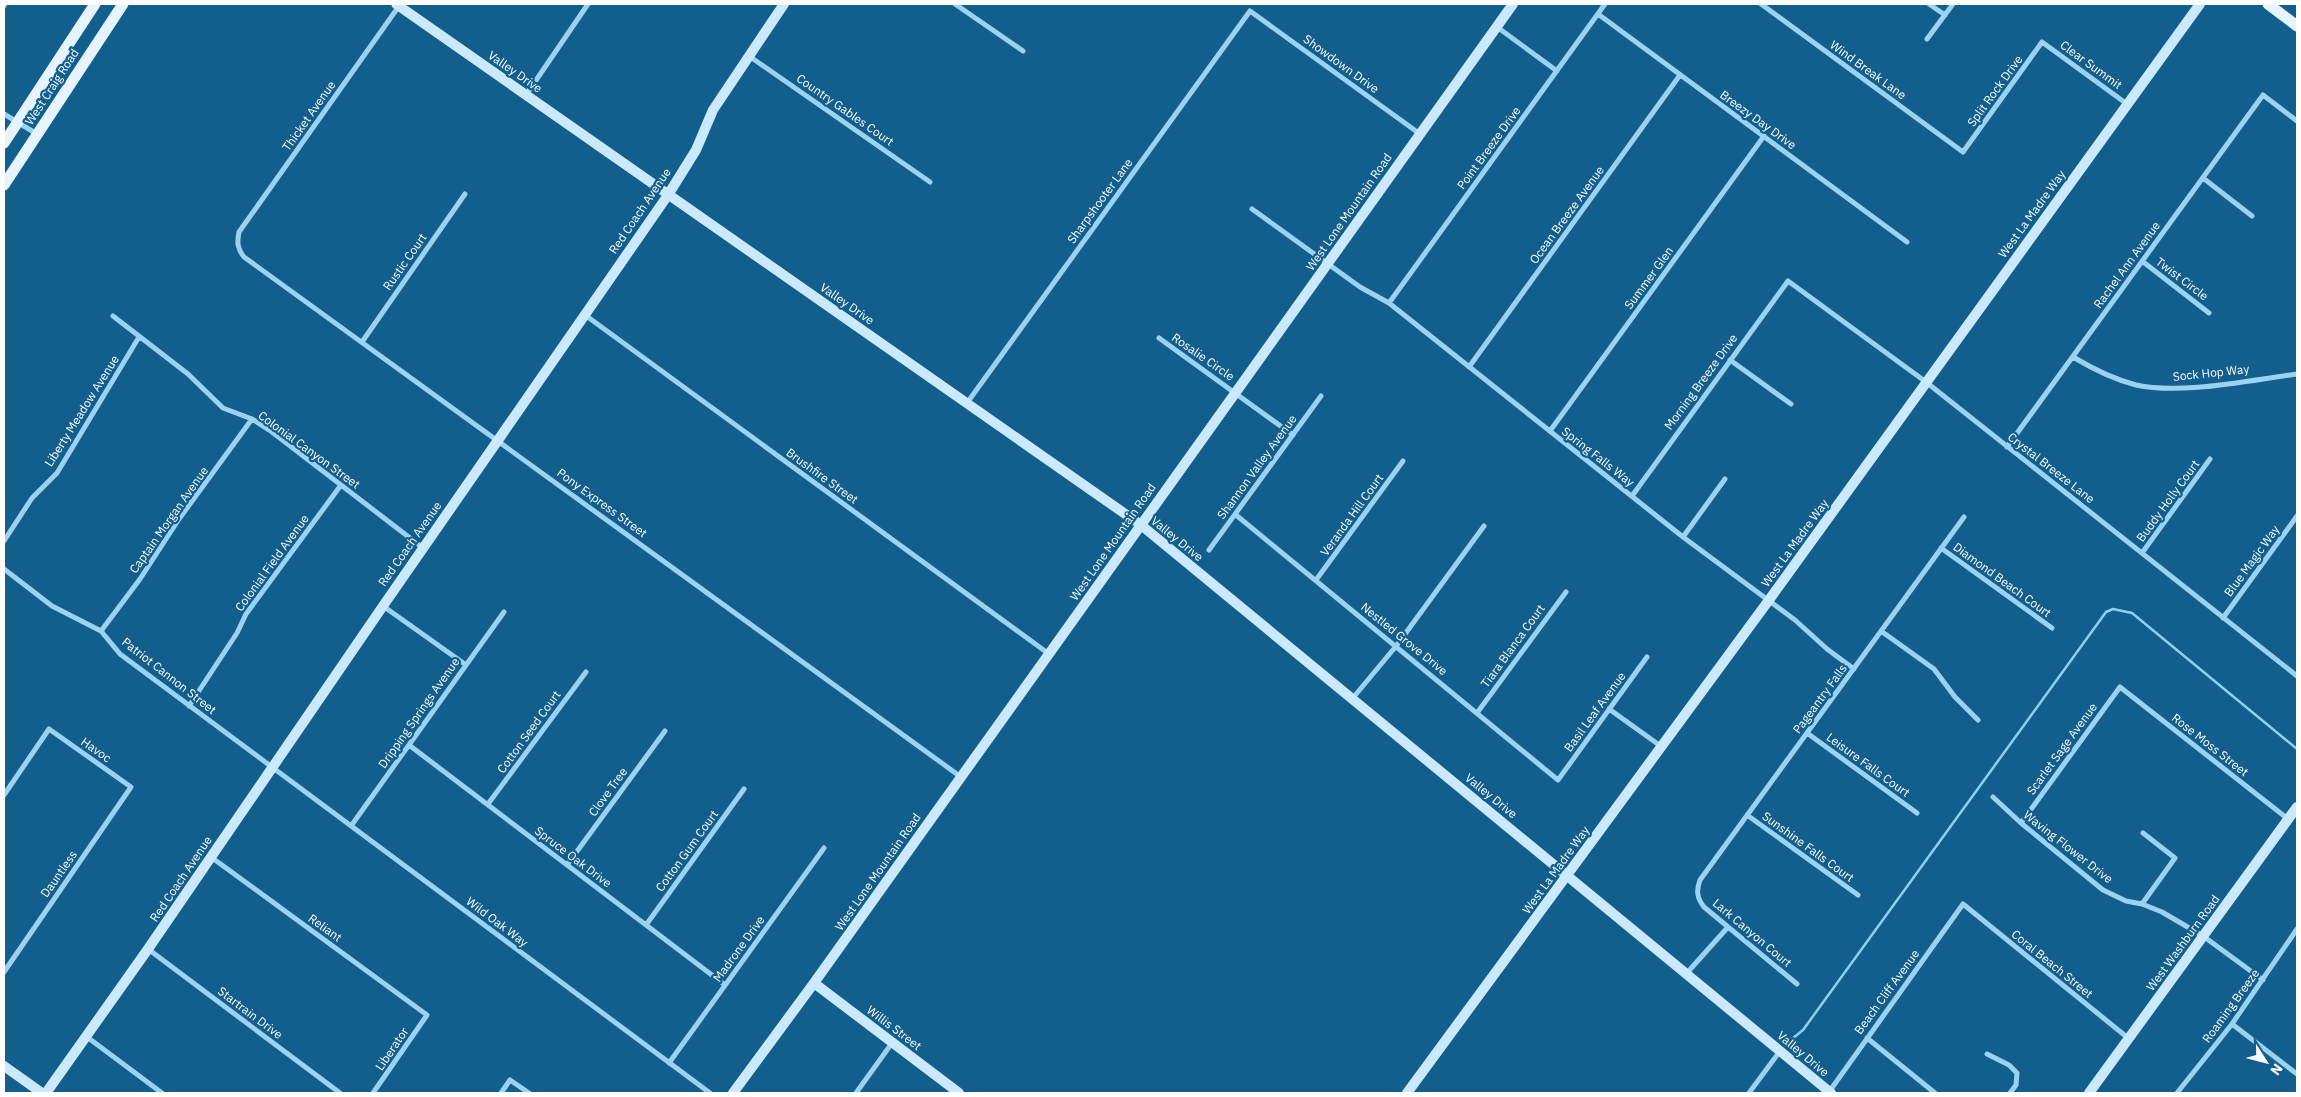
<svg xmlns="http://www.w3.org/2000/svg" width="2301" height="1097" viewBox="0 0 2301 1097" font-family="'IBM Plex Sans',sans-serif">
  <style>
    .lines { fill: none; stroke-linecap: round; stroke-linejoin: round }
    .stream { stroke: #8dd0f4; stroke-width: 2.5 }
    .street { stroke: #9bd2f1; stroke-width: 5 }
    .secondary { stroke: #cae9fc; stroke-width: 10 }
    .primary { stroke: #e5f4ff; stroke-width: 11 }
    .labels { text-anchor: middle; stroke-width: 4.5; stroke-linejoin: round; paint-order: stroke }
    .street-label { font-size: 12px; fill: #fff; stroke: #125f8d }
  </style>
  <rect width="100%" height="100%" fill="#125f8d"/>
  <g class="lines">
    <path class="stream" d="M1792 1039 1803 1030 2106 612 2113 609 2132 613 2297 749"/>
    <path class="street" d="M955 4 1023 51
      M1761 4 1963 152 2042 42 2127 104
      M1929 4 1945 15
      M4 6 5 4
      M399 6 239 232C237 242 237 248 244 257L961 777
      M1598 14 1907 242
      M1497 27 1557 71
      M1927 39 1953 4
      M749 56 930 182
      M526 95 588 4
      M4 114 37 134
      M2203 178 2252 216
      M1252 209 1360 287 1389 303 1683 537 1795 620 1827 649 1854 669
      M2142 261 2209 313
      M1389 303 1605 4
      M585 315 1049 654
      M113 316 188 374 223 408 252 419 272 432 423 548
      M1159 338 1293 435
      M362 342 465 194
      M2073 357C2093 369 2113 379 2136 385 2182 395 2250 380 2297 374
      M1730 360 1791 404
      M1469 367 1680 75
      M967 403 1250 11 1420 134
      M1550 431 1764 136
      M2007 447 2263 95 2297 121
      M1632 496 1788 281 1926 382 2297 676
      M1236 515 1558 780 1647 657
      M1683 537 1725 479
      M4 541 32 498 57 473 139 337
      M1941 548 2052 628
      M1209 550 1321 396
      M2142 553 2210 459
      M4 569 52 606 101 631 120 654 710 1093
      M1316 580 1403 461
      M383 606 466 665
      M2223 618 2297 516
      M101 631 140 579 179 519 252 419
      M1881 631 1934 669 1955 697 1978 720
      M1352 699 1397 645 1484 526
      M189 706 237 633 246 614 341 485
      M1609 709 1662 747
      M1477 713 1566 592
      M1807 733 1917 813
      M409 745 725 985
      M4 795 49 729 131 787 4 972
      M1993 797 2021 823 2103 890 2126 901 2142 904 2162 912 2203 936 2263 980
      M488 804 586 672
      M1747 815 1858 895
      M2021 823 2120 687 2288 819
      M351 826 504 612
      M211 857 427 1015 373 1093
      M567 865 665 731
      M2142 904 2175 858 2143 833
      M646 925 744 789
      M148 949 340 1093
      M1686 974 1728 927
      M1797 984 1704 907C1697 898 1696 891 1700 880L1964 517
      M2232 1024 2297 1074
      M87 1037 162 1093
      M1867 1038 1935 1093
      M1987 1054 2009 1065 2017 1073 2016 1085 2010 1093
      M669 1063 824 848
      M1829 1092 1963 904 2128 1038
      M501 1093 510 1080 529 1093
      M856 1093 892 1043
      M1749 1093 1780 1051
      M2177 1093 2232 1024 2297 929"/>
    <path class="secondary" d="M396 4 1141 525 1831 1093
      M814 983 959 1093
      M4 1066 42 1093
      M46 1093 148 949 383 606 668 195 696 150 713 110 784 4
      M733 1093 814 983 1513 4
      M1407 1093 1769 600 2200 4
      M2089 1093 2297 807"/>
    <path class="primary" d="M2268 4 2297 26
      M4 143 95 4
      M4 185 123 4"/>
  </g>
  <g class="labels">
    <g class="street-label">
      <text transform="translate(1341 64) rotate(36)" y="4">Showdown Drive</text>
      <text transform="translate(2091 65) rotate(36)" y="4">Clear Summit</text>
      <text transform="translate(1868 70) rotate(36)" y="4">Wind Break Lane</text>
      <text transform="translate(515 72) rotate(35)" y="4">Valley Drive</text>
      <text transform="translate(52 87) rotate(-57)" y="4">West Craig Road</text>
      <text transform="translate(1995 91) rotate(-54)" y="4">Split Rock Drive</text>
      <text transform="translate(845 110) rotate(35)" y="4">Country Gables Court</text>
      <text transform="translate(309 116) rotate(-55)" y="4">Thicket Avenue</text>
      <text transform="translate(1758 120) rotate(36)" y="4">Breezy Day Drive</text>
      <text transform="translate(1489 148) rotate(-54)" y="4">Point Breeze Drive</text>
      <text transform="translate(1100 201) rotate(-54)" y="4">Sharpshooter Lane</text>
      <text transform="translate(640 211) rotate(-56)" y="4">Red Coach Avenue</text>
      <text transform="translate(1349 212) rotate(-55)" y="4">West Lone Mountain Road</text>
      <text transform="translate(2032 214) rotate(-54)" y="4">West La Madre Way</text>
      <text transform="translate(1567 215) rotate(-54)" y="4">Ocean Breeze Avenue</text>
      <text transform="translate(405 262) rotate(-55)" y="4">Rustic Court</text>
      <text transform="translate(2127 265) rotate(-54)" y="4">Rachel Ann Avenue</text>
      <text transform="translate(1649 278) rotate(-54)" y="4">Summer Glen</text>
      <text transform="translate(2182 279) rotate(37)" y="4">Twist Circle</text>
      <text transform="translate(847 304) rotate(35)" y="4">Valley Drive</text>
      <text transform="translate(1203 357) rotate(35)" y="4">Rosalie Circle</text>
      <text transform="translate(2211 373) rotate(-6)" y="4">Sock Hop Way</text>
      <text transform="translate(1701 382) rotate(-54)" y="4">Morning Breeze Drive</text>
      <text transform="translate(82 411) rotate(-58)" y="4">Liberty Meadow Avenue</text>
      <text transform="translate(309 450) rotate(36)" y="4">Colonial Canyon Street</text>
      <text transform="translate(1598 457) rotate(38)" y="4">Spring Falls Way</text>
      <text transform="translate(1257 467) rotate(-54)" y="4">Shannon Valley Avenue</text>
      <text transform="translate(2051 468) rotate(38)" y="4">Crystal Breeze Lane</text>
      <text transform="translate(822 476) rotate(36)" y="4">Brushfire Street</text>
      <text transform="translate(2168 501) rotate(-54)" y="4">Buddy Holly Court</text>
      <text transform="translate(602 503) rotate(36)" y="4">Pony Express Street</text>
      <text transform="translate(1352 515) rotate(-54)" y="4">Veranda Hill Court</text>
      <text transform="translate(169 520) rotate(-55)" y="4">Captain Morgan Avenue</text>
      <text transform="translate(1177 539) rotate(39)" y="4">Valley Drive</text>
      <text transform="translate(1113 542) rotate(-55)" y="4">West Lone Mountain Road</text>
      <text transform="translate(1795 543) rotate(-54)" y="4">West La Madre Way</text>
      <text transform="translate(410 544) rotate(-55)" y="4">Red Coach Avenue</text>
      <text transform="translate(2252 561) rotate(-54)" y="4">Blue Magic Way</text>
      <text transform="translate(272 563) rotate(-54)" y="4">Colonial Field Avenue</text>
      <text transform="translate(2002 580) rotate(36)" y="4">Diamond Beach Court</text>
      <text transform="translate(1404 639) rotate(39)" y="4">Nestled Grove Drive</text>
      <text transform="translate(1513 646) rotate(-54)" y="4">Tiara Blanca Court</text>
      <text transform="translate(169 676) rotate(38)" y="4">Patriot Cannon Street</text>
      <text transform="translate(1820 699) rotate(-54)" y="4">Pageantry Falls</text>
      <text transform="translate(1595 712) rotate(-54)" y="4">Basil Leaf Avenue</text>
      <text transform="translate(419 713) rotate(-55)" y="4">Dripping Springs Avenue</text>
      <text transform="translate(529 732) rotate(-54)" y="4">Cotton Seed Court</text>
      <text transform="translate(2210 745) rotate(38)" y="4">Rose Moss Street</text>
      <text transform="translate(2062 749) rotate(-54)" y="4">Scarlet Sage Avenue</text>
      <text transform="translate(96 750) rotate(35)" y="4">Havoc</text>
      <text transform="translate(1868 765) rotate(36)" y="4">Leisure Falls Court</text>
      <text transform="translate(608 792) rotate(-54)" y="4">Clove Tree</text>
      <text transform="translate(1491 796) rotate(39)" y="4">Valley Drive</text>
      <text transform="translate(1808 847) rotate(36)" y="4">Sunshine Falls Court</text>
      <text transform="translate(2068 847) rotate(38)" y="4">Waving Flower Drive</text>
      <text transform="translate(687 851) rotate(-54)" y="4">Cotton Gum Court</text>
      <text transform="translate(573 857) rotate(37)" y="4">Spruce Oak Drive</text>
      <text transform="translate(1556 870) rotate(-54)" y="4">West La Madre Way</text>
      <text transform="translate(878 872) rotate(-55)" y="4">West Lone Mountain Road</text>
      <text transform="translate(59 874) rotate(-55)" y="4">Dauntless</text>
      <text transform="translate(181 879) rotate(-56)" y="4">Red Coach Avenue</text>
      <text transform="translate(497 922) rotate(37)" y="4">Wild Oak Way</text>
      <text transform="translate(325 928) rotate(36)" y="4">Reliant</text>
      <text transform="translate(1752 933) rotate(40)" y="4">Lark Canyon Court</text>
      <text transform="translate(2183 943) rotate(-54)" y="4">West Washburn Road</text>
      <text transform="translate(739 949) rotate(-54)" y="4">Madrone Drive</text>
      <text transform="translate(2052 964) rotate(39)" y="4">Coral Beach Street</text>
      <text transform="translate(1887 992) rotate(-54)" y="4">Beach Cliff Avenue</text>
      <text transform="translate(2231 1006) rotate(-54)" y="4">Roaming Breeze</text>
      <text transform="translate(250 1013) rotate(37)" y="4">Startrain Drive</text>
      <text transform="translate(894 1028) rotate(37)" y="4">Willis Street</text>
      <text transform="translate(392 1049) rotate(-56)" y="4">Liberator</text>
      <text transform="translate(1803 1054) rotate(40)" y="4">Valley Drive</text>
    </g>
  </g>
  <rect width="2301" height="1097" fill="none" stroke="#ffffff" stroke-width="10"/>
  <g transform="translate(2266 1062) rotate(126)" stroke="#125f8d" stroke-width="4" paint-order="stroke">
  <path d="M0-4L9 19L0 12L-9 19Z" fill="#ffffff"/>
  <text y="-8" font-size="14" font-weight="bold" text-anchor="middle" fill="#ffffff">N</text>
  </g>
</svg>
